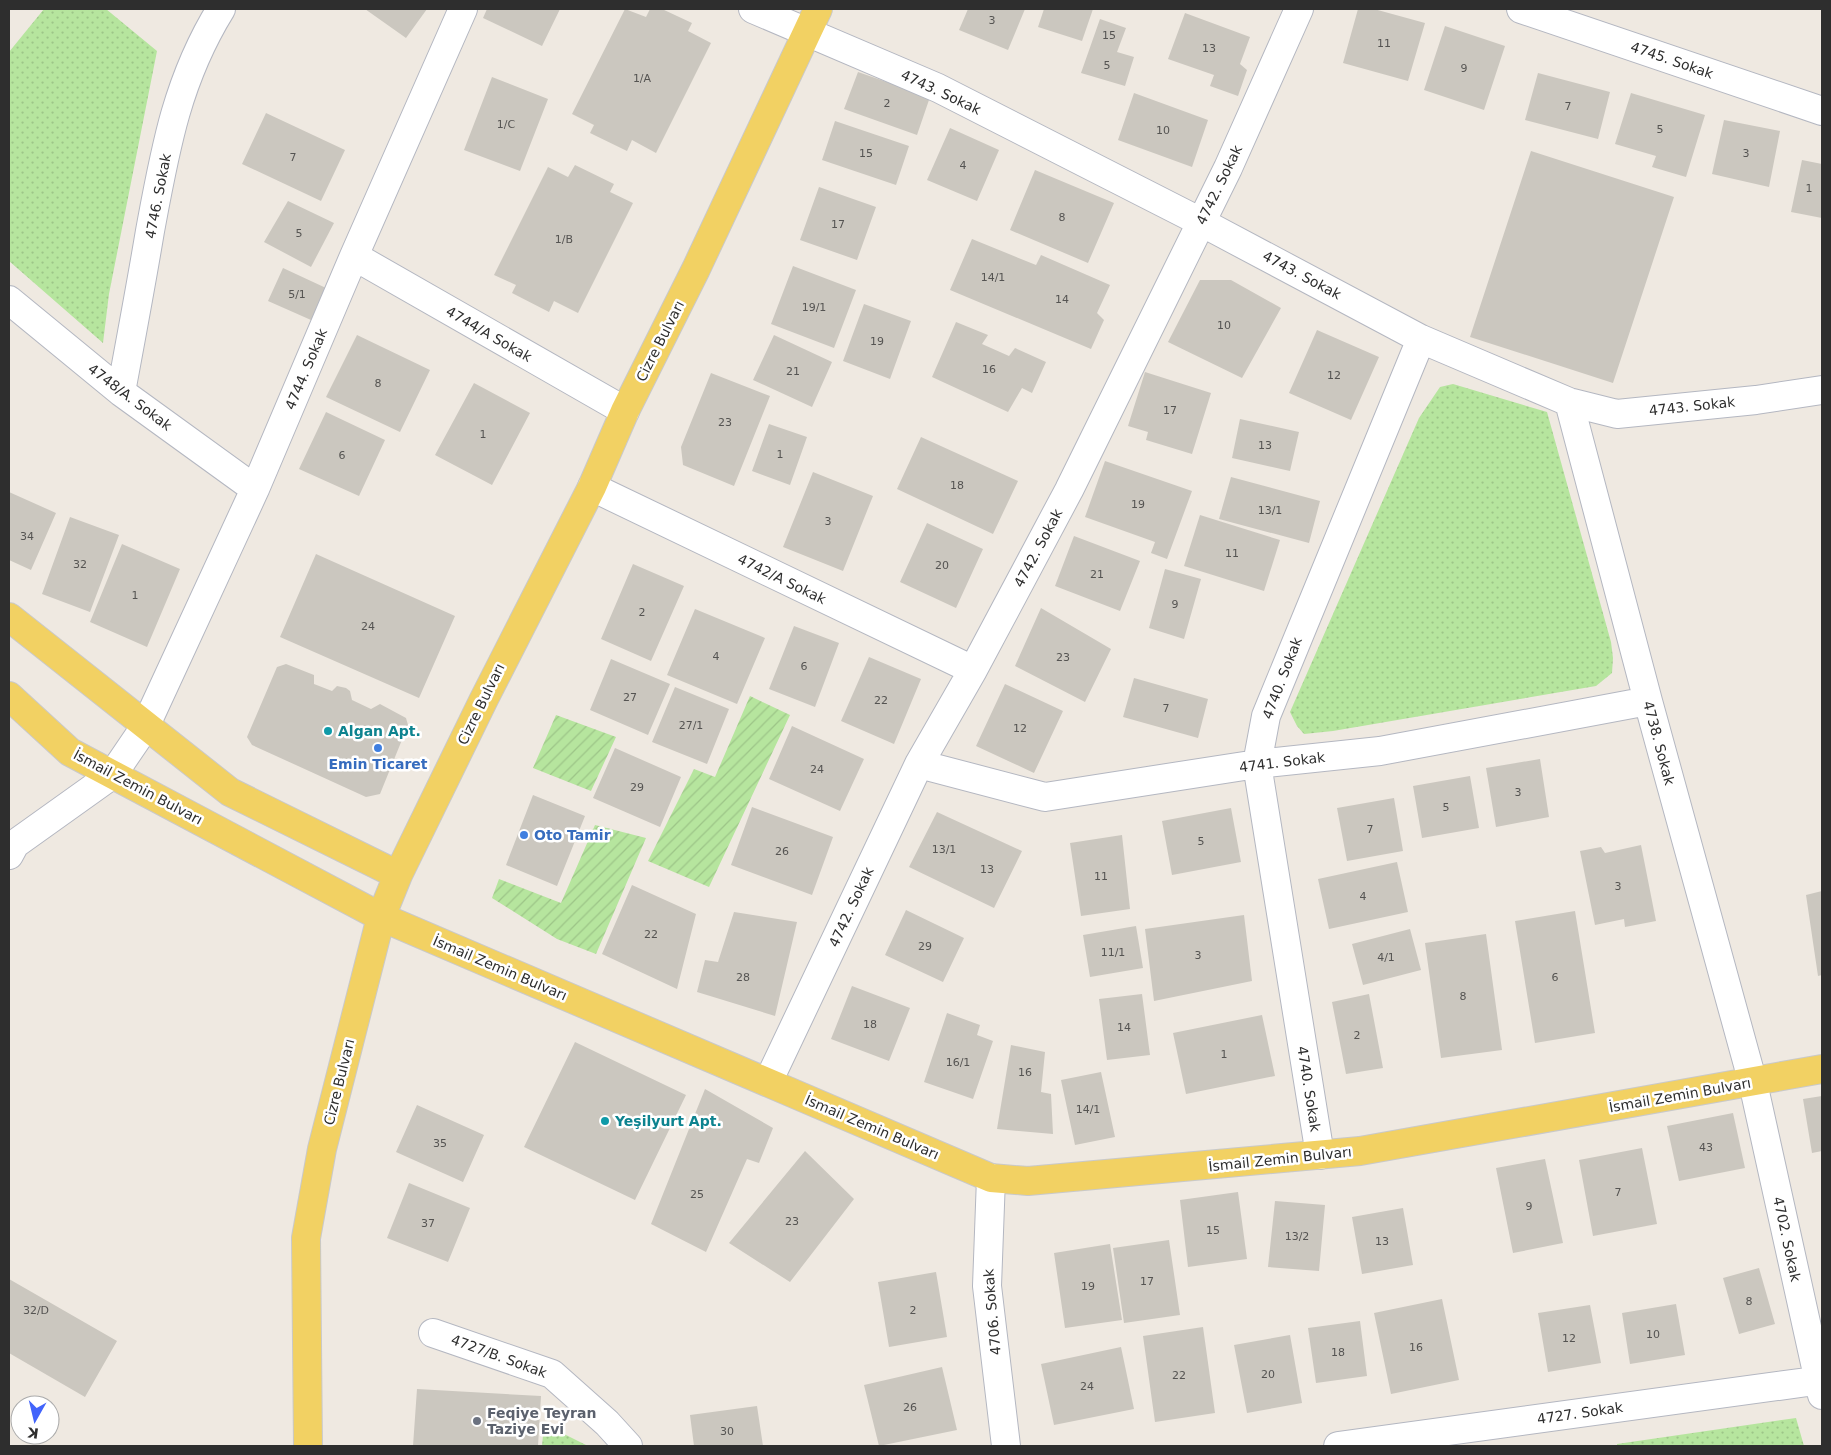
<svg xmlns="http://www.w3.org/2000/svg" width="1831" height="1455" viewBox="0 0 1831 1455" font-family="'DejaVu Sans',sans-serif">
  <style>
    .grass { fill: url(#grass-dots) }
    .garden { fill: url(#garden-furrows) }
    .building { fill: #cbc7bf }
    .lines { fill: none; stroke-linecap: round; stroke-linejoin: round }
    .minor-casing { stroke: #b4b7c1; stroke-width: 30 }
    .major-casing { stroke: #c9c9c9; stroke-width: 30 }
    .minor { stroke: #fff; stroke-width: 28 }
    .major { stroke: #f2d163; stroke-width: 28 }
    .culture-dot { fill: #0f9aa8; stroke: #fff; stroke-width: 2 }
    .shop-dot { fill: #3f7fe0; stroke: #fff; stroke-width: 2 }
    .worship-dot { fill: #6b7280; stroke: #fff; stroke-width: 2 }
    .labels { text-anchor: middle; stroke-width: 5; stroke-linejoin: round; paint-order: stroke }
    .number-label { font-size: 11px; fill: #555452 }
    .street-label { font-size: 14px; fill: #2e2e2e; stroke: #fff }
    .culture-label { font-size: 14px; font-weight: bold; fill: #0d838f; stroke: #fff; text-anchor: start }
    .shop-label { font-size: 14px; font-weight: bold; fill: #366cbe; stroke: #fff }
    .worship-label { font-size: 14px; font-weight: bold; fill: #5b616d; stroke: #fff; text-anchor: start }
  </style>
  <defs>
    <pattern id="grass-dots" width="8" height="8" patternUnits="userSpaceOnUse" patternTransform="scale(1.25)"><rect width="8" height="8" fill="#b6e59e"/><path d="M2 2h.1M6 6h.1" fill="none" stroke="#9dc588" stroke-width="1.8" stroke-linecap="round"/></pattern>
    <pattern id="garden-furrows" width="10" height="10" patternUnits="userSpaceOnUse" patternTransform="scale(1.25)"><rect width="10" height="10" fill="#b6e59e"/><path d="M-1 1l2-2M0 10L10 0M9 11l2-2" fill="none" stroke="#9dc588"/></pattern>
  </defs>
  <rect width="100%" height="100%" fill="#efe9e1"/>
  <path class="grass" d="M44 9H106L157 51 109 294 103 343 9 261V52Z
    M1453 384 1547 412 1611 642 1613 658 1612 673 1596 686 1333 731 1304 734 1297 726 1290 712 1419 418 1440 387Z
    M1796 1418 1804 1446H1617V1444Z
    M544 1424 588 1446H542Z"/>
  <path class="garden" d="M750 696 790 715 709 887 648 861 694 769 715 777Z
    M556 715 616 737 591 791 533 768Z
    M595 825 646 838 596 954 557 939 492 898 499 879 561 903Z"/>
  <path class="building" d="M365 9H427L406 38Z
    M487 9H560L542 46 483 18Z
    M625 9 646 17 650 9H662L692 23 688 31 711 43 656 153 632 140 627 151 590 133 594 125 572 114Z
    M968 9H1025L1008 50 959 30Z
    M1044 9H1093L1082 41 1038 27Z
    M1358 9H1374L1425 23 1408 81 1343 63Z
    M1185 13 1250 37 1240 64 1247 70 1238 96 1210 86 1214 75 1168 59Z
    M1100 19 1126 28 1117 52 1134 57 1125 86 1081 73Z
    M1445 26 1505 46 1484 110 1424 90Z
    M858 72 930 97 917 135 844 109Z
    M1538 73 1610 92 1598 139 1525 120Z
    M492 77 548 99 520 171 464 150Z
    M1134 93 1208 120 1192 167 1118 140Z
    M1631 93 1705 115 1686 177 1652 167 1656 156 1615 144Z
    M266 113 345 150 321 201 242 164Z
    M1724 120 1780 131 1769 187 1712 174Z
    M835 121 909 146 896 185 822 160Z
    M950 128 999 150 977 201 927 180Z
    M1531 151 1674 197 1613 383 1470 337Z
    M1802 160 1822 164V218L1791 212Z
    M575 165 614 184 610 192 633 203 578 313 554 301 549 312 512 293 516 285 494 275 548 167 568 177Z
    M1035 170 1114 203 1088 263 1010 230Z
    M819 187 876 207 857 260 800 240Z
    M288 201 334 223 311 267 264 242Z
    M972 239 1036 265 1041 255 1110 285 1097 313 1104 320 1091 349 950 290Z
    M793 266 856 290 834 348 771 324Z
    M283 268 326 288 311 320 268 301Z
    M1200 280H1231L1281 308 1242 378 1168 342Z
    M864 304 911 321 890 379 843 361Z
    M956 322 988 335 982 344 1009 356 1015 348 1046 362 1032 393 1022 388 1008 412 932 377Z
    M1317 330 1379 357 1351 420 1289 393Z
    M357 335 430 370 400 432 326 397Z
    M774 335 832 362 812 407 753 380Z
    M1145 372 1211 393 1192 454 1146 440 1148 432 1128 426Z
    M711 373 770 396 734 486 683 465 681 447Z
    M474 383 530 413 492 485 435 455Z
    M326 412 385 440 359 496 299 469Z
    M1240 419 1299 432 1290 471 1232 458Z
    M769 424 807 437 790 485 752 471Z
    M921 437 1018 481 993 534 897 489Z
    M1105 461 1192 491 1167 559 1151 553 1155 542 1085 517Z
    M813 472 873 496 843 571 783 547Z
    M1231 477 1320 501 1309 543 1219 519Z
    M9 492 56 513 31 570 9 560Z
    M1200 515 1280 540 1264 591 1184 566Z
    M70 517 119 535 90 612 42 594Z
    M927 523 983 549 956 608 900 582Z
    M1074 536 1140 561 1120 611 1055 586Z
    M122 544 180 569 147 647 90 622Z
    M316 554 455 616 419 698 280 637Z
    M633 564 684 586 651 661 601 639Z
    M1165 569 1201 579 1184 639 1149 628Z
    M1041 608 1111 649 1085 702 1015 666Z
    M695 609 765 638 737 704 667 675Z
    M794 626 839 643 815 707 769 689Z
    M869 657 921 679 894 744 841 721Z
    M611 659 670 684 648 735 590 710Z
    M286 664 314 675V684L332 691 337 686 346 688 350 691 352 700 371 709 380 704 406 718 408 725 380 794 366 797 252 745 247 737 277 667Z
    M1134 678 1208 699 1198 738 1123 717Z
    M1005 684 1063 711 1034 773 976 746Z
    M675 687 729 709 707 764 652 742Z
    M792 726 864 759 840 811 769 779Z
    M615 748 681 777 660 827 593 798Z
    M1540 759 1549 817 1496 827 1486 768Z
    M1470 776 1479 828 1422 838 1413 786Z
    M533 795 585 816 557 886 506 865Z
    M1394 798 1403 851 1347 861 1337 808Z
    M752 807 833 837 812 895 731 865Z
    M1231 808 1241 862 1172 875 1162 821Z
    M937 812 1022 851 994 908 909 867Z
    M1122 835 1130 909 1081 916 1070 843Z
    M1641 845 1656 921 1625 927 1624 919 1595 925 1580 851 1601 847 1605 853Z
    M1397 862 1408 912 1329 929 1318 879Z
    M632 885 696 914 677 989 602 954Z
    M1822 891V975L1818 976 1806 895Z
    M906 910 964 938 943 982 885 955Z
    M1575 911 1595 1033 1535 1043 1515 921Z
    M734 912 797 922 775 1016 697 992 705 960 718 962Z
    M1244 915 1252 981 1154 1001 1145 929Z
    M1136 926 1143 968 1090 977 1083 935Z
    M1410 929 1421 970 1363 985 1352 944Z
    M1486 934 1502 1050 1441 1058 1425 943Z
    M852 986 910 1008 889 1061 831 1039Z
    M1142 994 1150 1055 1107 1060 1099 999Z
    M1369 994 1383 1068 1346 1074 1332 1002Z
    M947 1013 980 1025 977 1035 993 1041 973 1099 924 1082Z
    M1262 1015 1275 1076 1186 1094 1173 1033Z
    M575 1042 686 1095 635 1200 524 1147Z
    M1011 1045 1045 1052 1041 1092 1051 1094 1053 1134 997 1129Z
    M1101 1072 1115 1137 1075 1145 1061 1080Z
    M705 1089 773 1128 759 1163 747 1159 706 1252 651 1224Z
    M1822 1096V1151L1812 1153 1803 1099Z
    M417 1105 484 1135 463 1182 396 1152Z
    M1733 1113 1745 1168 1679 1181 1667 1126Z
    M1642 1148 1657 1224 1593 1236 1579 1160Z
    M805 1151 854 1199 790 1282 729 1243Z
    M1545 1159 1563 1243 1513 1253 1496 1168Z
    M409 1183 470 1208 448 1262 387 1238Z
    M1238 1192 1247 1259 1188 1267 1180 1200Z
    M1275 1201 1325 1205 1319 1271 1268 1267Z
    M1403 1208 1413 1265 1362 1274 1352 1217Z
    M1169 1240 1180 1315 1124 1323 1113 1248Z
    M1110 1244 1122 1320 1065 1328 1054 1253Z
    M1759 1268 1775 1324 1739 1334 1723 1278Z
    M936 1272 947 1337 889 1347 878 1282Z
    M9 1279 117 1341 85 1397 9 1353Z
    M1442 1299 1459 1380 1391 1394 1374 1313Z
    M1676 1304 1685 1355 1630 1364 1622 1313Z
    M1590 1305 1601 1363 1548 1372 1538 1313Z
    M1360 1321 1367 1376 1316 1383 1308 1328Z
    M1203 1327 1215 1413 1155 1422 1143 1336Z
    M1290 1335 1302 1403 1247 1413 1234 1345Z
    M1121 1347 1134 1409 1054 1425 1041 1364Z
    M942 1367 957 1430 879 1446 864 1385Z
    M417 1389 541 1396 538 1446H413Z
    M757 1406 763 1446H694L690 1415Z"/>
  <g class="lines">
    <defs>
      <path id="minor" d="M753 9 938 88 1201 222 1421 339 1569 402 1617 414 1756 400 1822 390
        M1521 9 1822 111
        M354 256 625 411
        M9 300 121 392 255 489
        M121 392C131 338 141 285 150 231 165 150 177 80 221 9
        M1569 402 1648 701 1753 1083 1822 1395
        M592 487 973 670
        M919 764 1045 797 1257 764 1380 751 1648 701
        M9 855 15 844 113 774 145 727 255 489 354 256 463 9
        M768 1082 919 764 973 670 1069 490 1228 168 1299 9
        M1320 1155 1257 764 1266 716 1421 339
        M991 1178 987 1286 1006 1446
        M433 1333 552 1374 607 1423 628 1446
        M1338 1446 1822 1380"/>
      <path id="major" d="M9 617 230 792 398 875
        M9 696 70 752 381 917 991 1178 1028 1181 1360 1151 1822 1069
        M308 1446 306 1238 322 1149 381 917 398 875 484 699 592 487 625 411 696 269 818 9"/>
    </defs>
    <use href="#minor" class="minor-casing"/>
    <use href="#major" class="major-casing"/>
    <use href="#minor" class="minor"/>
    <use href="#major" class="major"/>
  </g>
  <g class="culture-dot">
    <circle cx="328" cy="731" r="5"/>
    <circle cx="605" cy="1121" r="5"/>
  </g>
  <g class="shop-dot">
    <circle cx="378" cy="748" r="5"/>
    <circle cx="524" cy="835" r="5"/>
  </g>
  <circle class="worship-dot" cx="477" cy="1421" r="5"/>
  <g class="labels">
    <g class="number-label">
      <text x="992" y="24">3</text>
      <text x="1109" y="39">15</text>
      <text x="1384" y="47">11</text>
      <text x="1209" y="52">13</text>
      <text x="1107" y="69">5</text>
      <text x="1464" y="72">9</text>
      <text x="642" y="82">1/A</text>
      <text x="887" y="107">2</text>
      <text x="1568" y="110">7</text>
      <text x="506" y="128">1/C</text>
      <text x="1660" y="133">5</text>
      <text x="1163" y="134">10</text>
      <text x="866" y="157">15</text>
      <text x="1746" y="157">3</text>
      <text x="293" y="161">7</text>
      <text x="963" y="169">4</text>
      <text x="1809" y="192">1</text>
      <text x="1062" y="221">8</text>
      <text x="838" y="228">17</text>
      <text x="299" y="237">5</text>
      <text x="564" y="243">1/B</text>
      <text x="993" y="281">14/1</text>
      <text x="297" y="298">5/1</text>
      <text x="1062" y="303">14</text>
      <text x="814" y="311">19/1</text>
      <text x="1224" y="329">10</text>
      <text x="877" y="345">19</text>
      <text x="989" y="373">16</text>
      <text x="793" y="375">21</text>
      <text x="1334" y="379">12</text>
      <text x="378" y="387">8</text>
      <text x="1170" y="414">17</text>
      <text x="725" y="426">23</text>
      <text x="483" y="438">1</text>
      <text x="1265" y="449">13</text>
      <text x="780" y="458">1</text>
      <text x="342" y="459">6</text>
      <text x="957" y="489">18</text>
      <text x="1138" y="508">19</text>
      <text x="1270" y="514">13/1</text>
      <text x="828" y="525">3</text>
      <text x="27" y="540">34</text>
      <text x="1232" y="557">11</text>
      <text x="80" y="568">32</text>
      <text x="942" y="569">20</text>
      <text x="1097" y="578">21</text>
      <text x="135" y="599">1</text>
      <text x="1175" y="608">9</text>
      <text x="642" y="616">2</text>
      <text x="368" y="630">24</text>
      <text x="716" y="660">4</text>
      <text x="1063" y="661">23</text>
      <text x="804" y="670">6</text>
      <text x="630" y="701">27</text>
      <text x="881" y="704">22</text>
      <text x="1166" y="712">7</text>
      <text x="691" y="729">27/1</text>
      <text x="1020" y="732">12</text>
      <text x="817" y="773">24</text>
      <text x="637" y="791">29</text>
      <text x="1518" y="796">3</text>
      <text x="1446" y="811">5</text>
      <text x="1370" y="833">7</text>
      <text x="1201" y="845">5</text>
      <text x="944" y="853">13/1</text>
      <text x="782" y="855">26</text>
      <text x="987" y="873">13</text>
      <text x="1101" y="880">11</text>
      <text x="1618" y="890">3</text>
      <text x="1363" y="900">4</text>
      <text x="651" y="938">22</text>
      <text x="925" y="950">29</text>
      <text x="1113" y="956">11/1</text>
      <text x="1198" y="959">3</text>
      <text x="1386" y="961">4/1</text>
      <text x="743" y="981">28</text>
      <text x="1555" y="981">6</text>
      <text x="1463" y="1000">8</text>
      <text x="870" y="1028">18</text>
      <text x="1124" y="1031">14</text>
      <text x="1357" y="1039">2</text>
      <text x="1224" y="1058">1</text>
      <text x="958" y="1066">16/1</text>
      <text x="1025" y="1076">16</text>
      <text x="1088" y="1113">14/1</text>
      <text x="440" y="1147">35</text>
      <text x="1706" y="1151">43</text>
      <text x="1618" y="1196">7</text>
      <text x="697" y="1198">25</text>
      <text x="1529" y="1210">9</text>
      <text x="792" y="1225">23</text>
      <text x="428" y="1227">37</text>
      <text x="1213" y="1234">15</text>
      <text x="1297" y="1240">13/2</text>
      <text x="1382" y="1245">13</text>
      <text x="1147" y="1285">17</text>
      <text x="1088" y="1290">19</text>
      <text x="1749" y="1305">8</text>
      <text x="36" y="1314">32/D</text>
      <text x="913" y="1314">2</text>
      <text x="1653" y="1338">10</text>
      <text x="1569" y="1342">12</text>
      <text x="1416" y="1351">16</text>
      <text x="1338" y="1356">18</text>
      <text x="1268" y="1378">20</text>
      <text x="1179" y="1379">22</text>
      <text x="1087" y="1390">24</text>
      <text x="910" y="1411">26</text>
      <text x="727" y="1435">30</text>
    </g>
    <g class="street-label">
      <text transform="translate(1672 60) rotate(19)" y="5">4745. Sokak</text>
      <text transform="translate(941 92) rotate(25)" y="5">4743. Sokak</text>
      <text transform="translate(1219 185) rotate(-64)" y="5">4742. Sokak</text>
      <text transform="translate(158 196) rotate(-79)" y="5">4746. Sokak</text>
      <text transform="translate(1302 275) rotate(28)" y="5">4743. Sokak</text>
      <text transform="translate(489 334) rotate(30)" y="5">4744/A Sokak</text>
      <text transform="translate(660 341) rotate(-63)" y="5">Cizre Bulvarı</text>
      <text transform="translate(306 369) rotate(-67)" y="5">4744. Sokak</text>
      <text transform="translate(130 397) rotate(37)" y="5">4748/A. Sokak</text>
      <text transform="translate(1692 406) rotate(-6)" y="5">4743. Sokak</text>
      <text transform="translate(1038 548) rotate(-62)" y="5">4742. Sokak</text>
      <text transform="translate(782 579) rotate(26)" y="5">4742/A Sokak</text>
      <text transform="translate(1282 678) rotate(-69)" y="5">4740. Sokak</text>
      <text transform="translate(481 704) rotate(-64)" y="5">Cizre Bulvarı</text>
      <text transform="translate(1659 743) rotate(75)" y="5">4738. Sokak</text>
      <text transform="translate(1282 762) rotate(-7)" y="5">4741. Sokak</text>
      <text transform="translate(138 787) rotate(28)" y="5">İsmail Zemin Bulvarı</text>
      <text transform="translate(851 907) rotate(-65)" y="5">4742. Sokak</text>
      <text transform="translate(500 968) rotate(23)" y="5">İsmail Zemin Bulvarı</text>
      <text transform="translate(339 1082) rotate(-76)" y="5">Cizre Bulvarı</text>
      <text transform="translate(1309 1089) rotate(81)" y="5">4740. Sokak</text>
      <text transform="translate(1680 1095) rotate(-10)" y="5">İsmail Zemin Bulvarı</text>
      <text transform="translate(872 1127) rotate(23)" y="5">İsmail Zemin Bulvarı</text>
      <text transform="translate(1280 1159) rotate(-6)" y="5">İsmail Zemin Bulvarı</text>
      <text transform="translate(1787 1239) rotate(78)" y="5">4702. Sokak</text>
      <text transform="translate(992 1312) rotate(-95)" y="5">4706. Sokak</text>
      <text transform="translate(499 1356) rotate(20)" y="5">4727/B. Sokak</text>
      <text transform="translate(1580 1413) rotate(-8)" y="5">4727. Sokak</text>
    </g>
    <g class="culture-label">
      <text x="338" y="736">Algan Apt.</text>
      <text x="615" y="1126">Yeşilyurt Apt.</text>
    </g>
    <g class="shop-label">
      <text x="378" y="769">Emin Ticaret</text>
      <text x="534" y="840" text-anchor="start">Oto Tamir</text>
    </g>
    <g class="worship-label">
      <text x="487" y="1418">Feqiye Teyran<tspan x="487" dy="16">Taziye Evi</tspan></text>
    </g>
  </g>
  <rect width="1831" height="1455" fill="none" stroke="#2e2e2e" stroke-width="20"/>
  <g transform="translate(35 1420) rotate(188)"><circle r="24" fill="#ffffff" stroke="#ababab"/>
  <path d="M0-4L9 19L0 12L-9 19Z" fill="#4264fb"/>
  <text y="-8" font-size="14" font-weight="bold" text-anchor="middle" fill="#2e2e2e">K</text>
  </g>
</svg>
